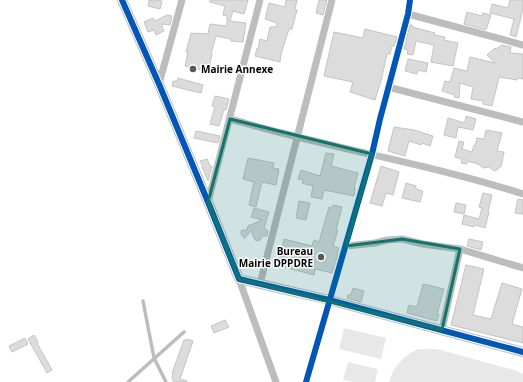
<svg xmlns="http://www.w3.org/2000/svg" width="523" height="382" viewBox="0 0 523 382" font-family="'Open Sans',sans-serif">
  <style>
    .green { fill: #e8e8e8 }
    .building { fill: #dcdcdc; stroke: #c4c4c4 }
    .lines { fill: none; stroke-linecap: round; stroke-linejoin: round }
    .lane { stroke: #bdbdbd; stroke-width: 3.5 }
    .street { stroke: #bdbdbd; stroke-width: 7 }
    .secondary { stroke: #bfbfbf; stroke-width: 10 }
    .cycleway-casing { stroke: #fff; stroke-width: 8 }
    .cycleway { stroke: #0057b8; stroke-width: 6 }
    .marked { fill: #0f766e; fill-opacity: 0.2; stroke: #0f766e; stroke-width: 3; stroke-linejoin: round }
    .poi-dot { fill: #595959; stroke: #fff; stroke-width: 1.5 }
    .labels { text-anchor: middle; stroke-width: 3; stroke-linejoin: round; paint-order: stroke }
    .poi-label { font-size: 10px; font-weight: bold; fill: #000; stroke: #fff; text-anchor: start }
  </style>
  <rect width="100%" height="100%" fill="#fff"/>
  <path class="green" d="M344 328 386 338 381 359 339 349Z
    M418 349H437L517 371 523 374V382H389C394 366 403 356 418 349Z
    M348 362 378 369 375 382H353L343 380Z"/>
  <path class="building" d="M149 0 155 1 157 0 162 1 160 9 148 6Z
    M210 0H248L244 14 233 11 230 21 246 23 243 42 231 41V39L216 36 211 54H212L210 64 203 63 202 70 185 66 188 52H186L191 33 197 34V33L208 34 210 24 227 26V16L223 15 225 6 210 2Z
    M286 0H297L295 9 297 10 292 29H289L281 54 280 62 255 56 257 48 258 49 260 39 267 41 270 27H276L277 23 265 19 269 3 285 7Z
    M319 0H327L323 15 316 13Z
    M510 0H523V9L516 37 510 35 514 19 490 13 492 4 508 8Z
    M467 12 482 16 483 13 491 15 486 30 464 24Z
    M167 15 172 16 170 25 161 24 164 31 156 35 154 30 148 32 144 22 153 18 155 21Z
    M410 25H412V27L435 33 434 35 445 37 444 40 458 43 453 66 431 62 434 45 416 41 413 55 407 54 408 50 404 49Z
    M365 29 397 37 394 46H392L390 54H387L381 81 375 100 350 92 353 82 324 76 334 32 363 38Z
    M502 45 511 47 510 53 523 54V79L517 78V80L499 77 492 106 483 104V101L471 99 473 87 460 83 459 98 454 97 455 95 442 91 445 81 450 82 454 68 467 71 470 57 495 63 487 55 495 48 496 49Z
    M408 59 428 63 426 72 418 70 417 74 405 71Z
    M178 78 203 85 201 93 172 86 173 81H177Z
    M215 96 229 99 226 110H224L219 126 210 124 215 107 212 106Z
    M466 116 476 119 473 130 458 127 456 138 444 135 448 118 465 123Z
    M394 127 414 130 433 136 430 146 422 143 421 145 409 141 405 156 388 151Z
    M486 130 502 133 497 151 504 152 501 167H499L498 169 494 171 489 167 483 168 478 164 467 161V164L461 163 462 159 455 157 459 141 464 142 462 149 472 152 474 145 475 146 477 138 484 139Z
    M196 131 220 136 218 143 194 138Z
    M326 153 334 154 331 166 358 173 354 188H355L354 196 324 190 322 199 311 197 313 186 302 183 303 180 298 179 301 170 320 176Z
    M248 158 274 163 273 168 279 169 276 185 262 182 256 207 249 205 254 182 243 179Z
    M207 159 210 166H212L208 181 202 167H203L200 161Z
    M381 166 399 172 393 195 386 193 382 206 370 203Z
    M406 183 416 186V189L423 191 420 202 402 198Z
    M483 193 492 195 488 212H489L485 228 475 225 474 227 462 224 464 215 479 219 482 208 479 207Z
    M518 199 523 200V214L515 213Z
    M299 201 310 203 306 220 296 218Z
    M456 203 466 205 464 214 454 212Z
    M333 205 342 207 336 230H338L333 246 339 248 337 254H338L332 273 315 269 314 275 280 266 281 262 279 261 284 239 312 246 314 240 319 242 329 207 332 208Z
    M254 208 269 212 264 228 268 231 267 236H262L260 240 258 241 255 240 251 231 244 239 245 237 242 236 241 234V231L243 230H247L248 226 262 220 251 217Z
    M469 239 483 242 481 250 467 246Z
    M466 265 484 269 473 315 491 319 502 283 522 289 512 324 523 327V343L451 325Z
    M423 284 432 286 444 289 437 314H439L437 321 407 313 409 305 417 307Z
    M353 288 364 291 361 302 347 298 348 295H351Z
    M225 320 229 327 214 333 211 326Z
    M34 335 38 342 37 343 52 370 47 373 28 339Z
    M25 338 28 344 12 352 9 346Z
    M187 339 193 341 180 379 187 381V382H174L172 378 173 374 172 373 184 340H187Z"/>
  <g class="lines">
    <path class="lane" d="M143 301 154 358 166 382
      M128 382 184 332"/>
    <path class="street" d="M408 14 523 45
      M159 84 182 0
      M388 87 523 122
      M230 119C252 125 275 132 298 137 373 156 449 170 523 194
      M208 202 260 0
      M346 246 375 243 387 240 402 239 423 244 460 249 523 268
      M239 279 276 382
      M260 284 332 0
      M442 330 460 249
      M306 382 372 154 380 119 408 14 410 0"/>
    <path class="secondary" d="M122 0 159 84 208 202 239 279 329 300 523 352"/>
    <defs>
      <path id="cycleway" d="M122 0 159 84 208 202 239 279 329 300 523 352
        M306 382 372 154 380 119 408 14 410 0"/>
    </defs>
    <use href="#cycleway" class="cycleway-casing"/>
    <use href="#cycleway" class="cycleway"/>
  </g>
  <path class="marked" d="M230 119 372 154 346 246 402 239 460 249 442 330 239 279 208 202Z"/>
  <g class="poi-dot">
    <circle cx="193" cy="69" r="4"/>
    <circle cx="321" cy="257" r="4"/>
  </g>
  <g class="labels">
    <g class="poi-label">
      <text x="201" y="73">Mairie Annexe</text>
      <text x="313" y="255" text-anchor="end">Bureau<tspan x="313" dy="12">Mairie DPPDRE</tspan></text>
    </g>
  </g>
</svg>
